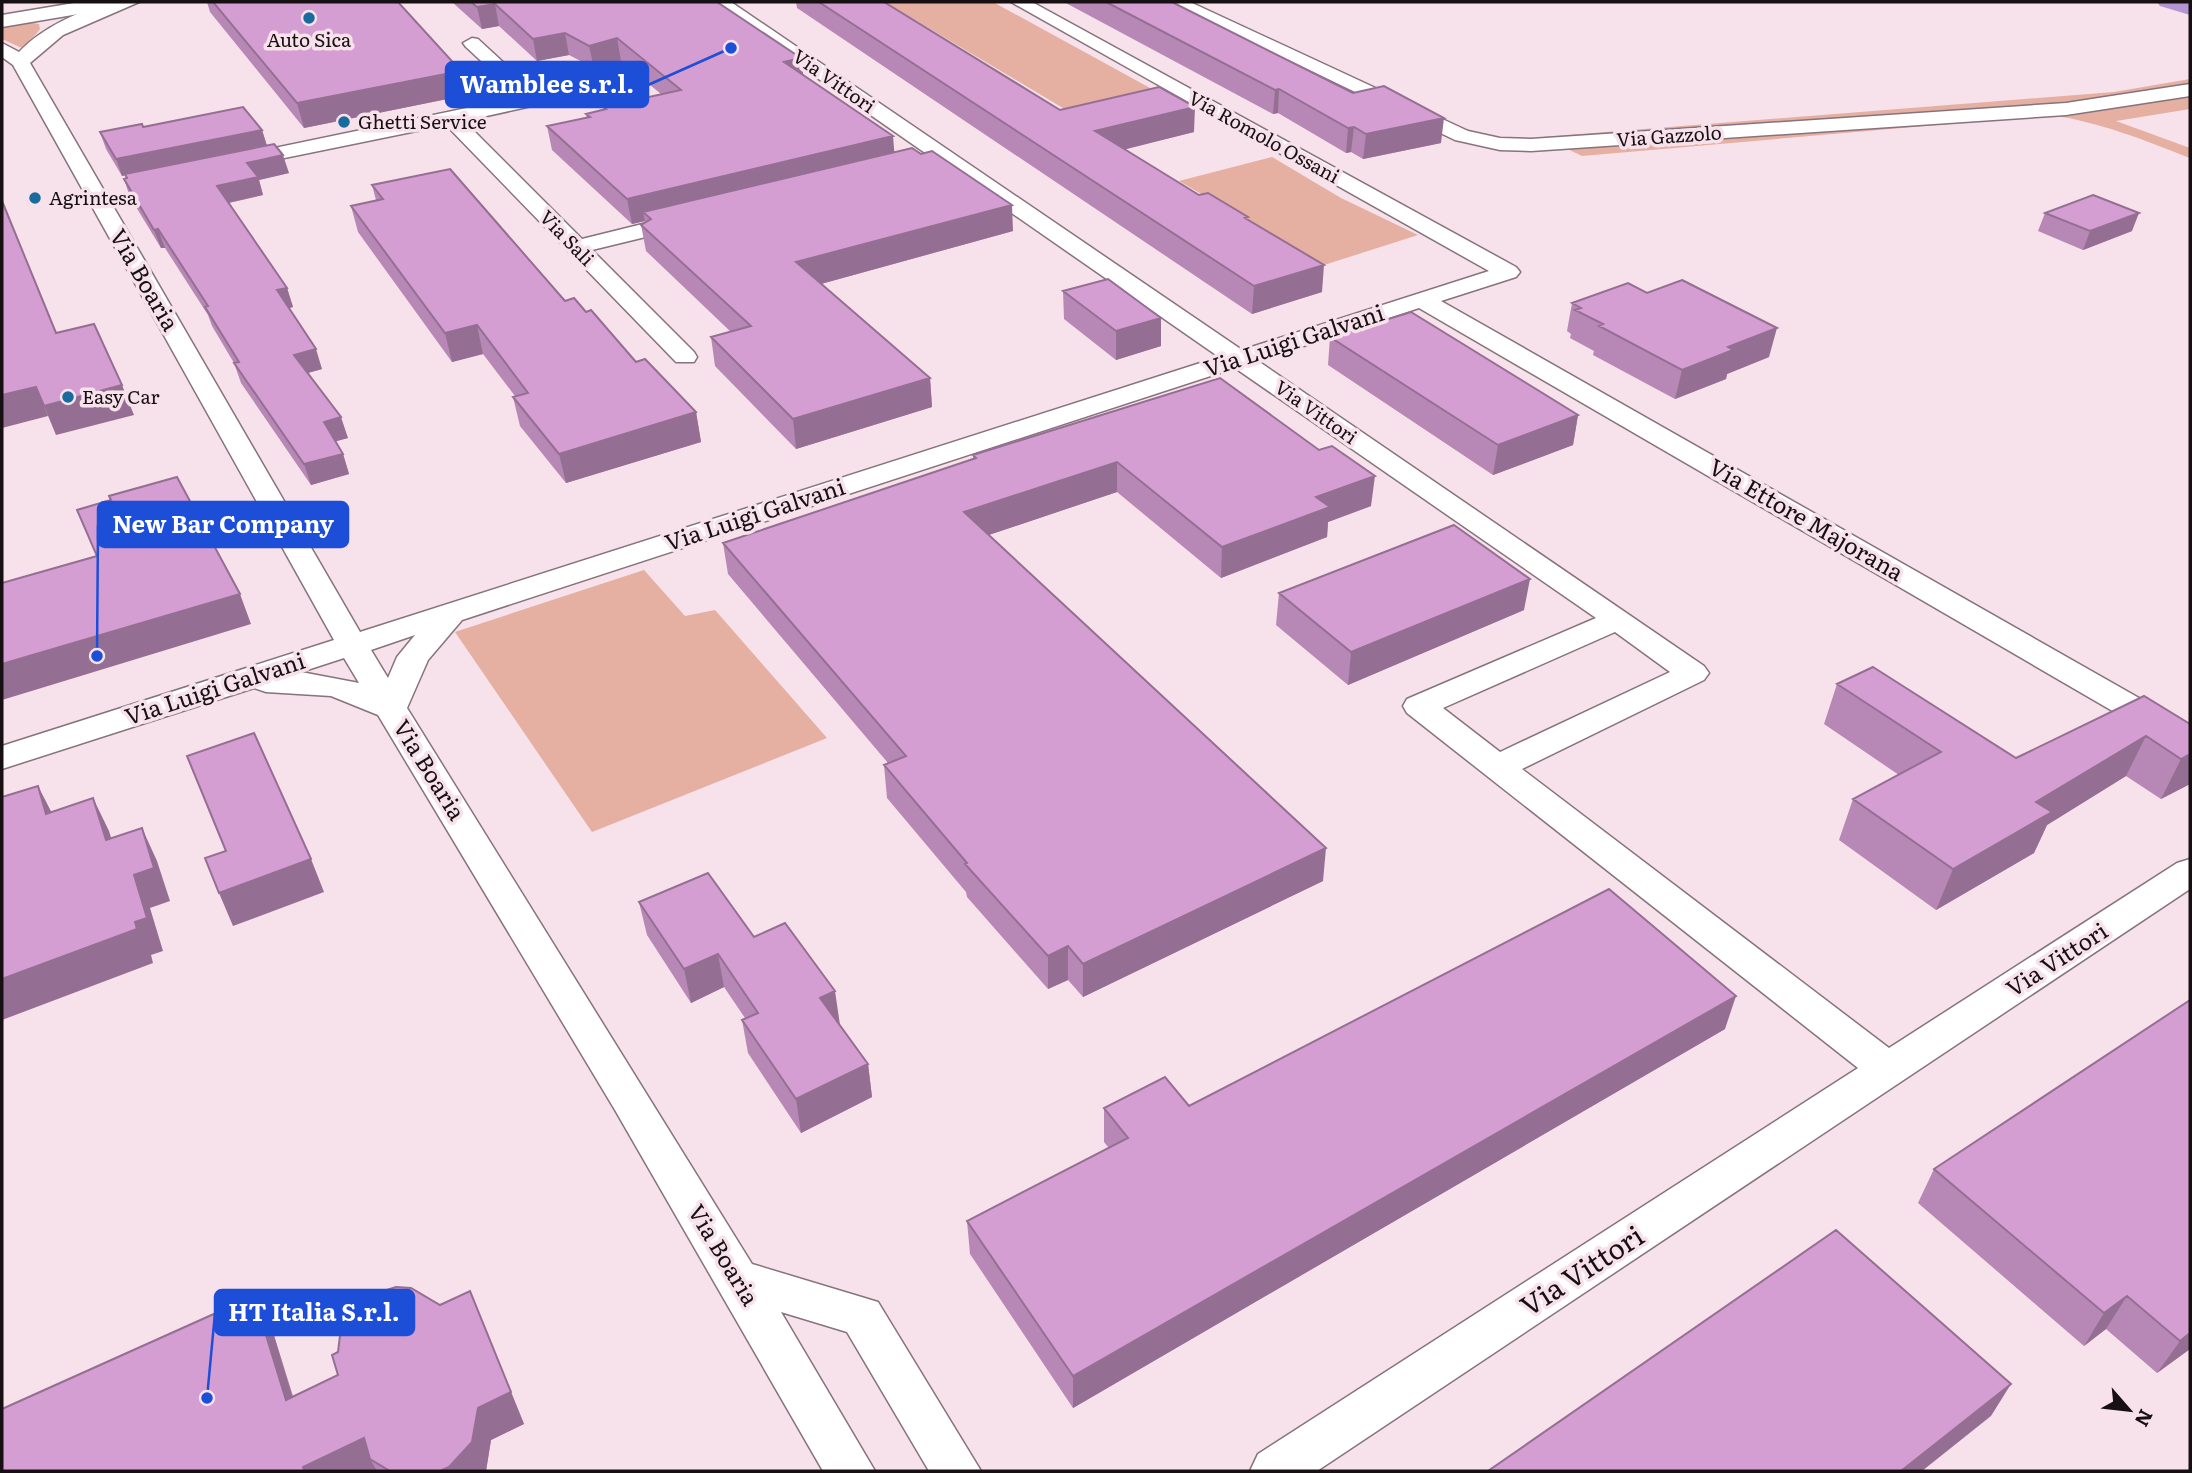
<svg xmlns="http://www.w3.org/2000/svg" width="2192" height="1473" viewBox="0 0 2192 1473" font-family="Literata,serif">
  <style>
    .green { fill: #e5afa2 }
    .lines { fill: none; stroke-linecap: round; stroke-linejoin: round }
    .canal { fill: #b395d3; fill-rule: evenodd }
    .minor-casing { stroke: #86737b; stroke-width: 3 }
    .primary-casing { stroke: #86737b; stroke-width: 3 }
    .minor { fill: #fff; fill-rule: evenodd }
    .primary { fill: #fff; fill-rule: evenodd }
    .wall { fill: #b788b5 }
    .shaded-wall { fill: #956f93 }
    .building { fill: #d59ed2; stroke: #956f93; stroke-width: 2 }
    .poi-dot { fill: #186b9c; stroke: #f7e1ea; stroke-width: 2.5 }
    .labels { text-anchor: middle; stroke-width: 7; stroke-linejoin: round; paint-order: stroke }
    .far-poi-label { font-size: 19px; fill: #171013; stroke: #f7e1ea; text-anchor: start }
    .far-street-label { font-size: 19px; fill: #171013; stroke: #f7e1ea }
    .street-label { font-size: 23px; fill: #171013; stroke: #f7e1ea }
    .near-street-label { font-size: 28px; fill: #171013; stroke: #f7e1ea }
    .leader { fill: none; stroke: #1d4ed8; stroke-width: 2.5 }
    .callout-dot { fill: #1d4ed8; stroke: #f7e1ea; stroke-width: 2.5 }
    .callout { fill: #1d4ed8; stroke: #1d4ed8; stroke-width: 2.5 }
    .callout-label { font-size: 24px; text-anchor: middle; font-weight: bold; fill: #fff }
  </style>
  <rect width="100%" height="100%" fill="#f7e1ea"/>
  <path class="green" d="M885 2H993L1172 100 1088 123Z
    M21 21 39 24 40 29 24 49 2 39V24Z
    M2190 79V109L2116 121 2190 148V158C2144 140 2100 122 2050 115L1582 156 1543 137 2114 92Z
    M1272 157 1341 198 1418 235 1324 265 1179 181Z
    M644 570 685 616 715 610 827 738 592 832 455 632Z"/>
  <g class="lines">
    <path class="canal" d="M2157 2 2190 3V15L2160 6Z"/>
    <defs>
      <path id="minor" d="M112 2H139L63 35 30 63 360 632 1219 357 718 9V2H731L1242 350 1489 271 1011 2H1032L1516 267 1520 272 1516 277 1441 301 2190 727V752L2178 749 1419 308 1258 361 1704 666 1709 673 1704 680 1522 769 1889 1048 2177 863 2190 859V889L1317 1471H1250L1258 1454 1858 1068 1407 713 1403 706 1407 699 1596 618 1235 368 462 620 428 660 407 708 752 1264 878 1302 981 1471H929L847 1332 781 1312 875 1471H823L615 1110 378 715 331 696 266 692 254 688 2 769V746L334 640 13 65 2 57V43L19 52C44 26 78 12 112 2ZM1615 632 1670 672 1500 752 1443 708ZM415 635 397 657 388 678 371 650ZM344 658 359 683 301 672Z
        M1168 2H1190L1468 131 1500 138 1531 139 2066 103 2190 84V96L2066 115 1531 151 1500 150 1455 140Z
        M472 38 478 39 544 100 541 104 464 121 582 239 687 213 698 220 695 225 592 250 694 352 697 357 694 362H676L446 125 236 168 226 162 236 156 520 97 466 47 463 43Z"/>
      <path id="primary" d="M80 2H124L114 8 2 27V15Z"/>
    </defs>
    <use href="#minor" class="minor-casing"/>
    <use href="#primary" class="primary-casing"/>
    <use href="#minor" class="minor"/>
    <use href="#primary" class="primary"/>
  </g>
  <path class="wall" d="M207 2H398L467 95 304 128 210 12Z
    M452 2H717L801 58 803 75 895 152 1013 231 821 284 930 378 932 407 796 449 715 366 711 337 731 332 646 251 641 225 645 223V221L632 224 552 150 547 126 587 118 586 114 603 110V107L661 94 621 61 594 68 569 55 537 61 499 26 482 29Z
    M796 2H884L1060 110 1194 132 1124 149 1199 195 1248 220 1322 292 1252 314 797 8Z
    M1064 2H1172L1441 143 1363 159 1351 152 1346 153 1278 113 1273 114Z
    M143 127 262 130 267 146 289 173 259 180 263 195 229 203 287 288 293 307 289 308 322 369 308 373 348 438 335 441 343 454 349 474 311 485 241 383 234 363 212 326 208 315 165 248H161L130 197 124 179 127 178 125 175 122 176 106 149 100 132Z
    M372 185 565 301 586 312 636 362 696 412 701 442 566 483 520 426 513 397 515 396 483 354 452 362 358 232 351 206 376 200Z
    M2045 213 2132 231 2083 250 2038 231Z
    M1063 291 1161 318V346L1116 360 1064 319Z
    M1572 303 1769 357 1727 374 1726 379 1675 399 1593 355 1594 351 1570 338 1571 334 1567 331Z
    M1330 337 1578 415 1573 445 1493 475 1328 365Z
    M1220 378 1371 506 1328 522 1327 537 1221 578 1117 492 988 535 1323 881 1083 997 1068 980 1048 989 967 897 966 892 887 798 884 765 888 763 728 574 723 543 973 459V455Z
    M1279 593 1524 610 1348 685 1276 625Z
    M1837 684 2016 758 2190 724V784L2161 799 2126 776 2047 825 2034 853 1936 910 1839 840 1853 799 1899 775 1824 724Z
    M639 902 754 937 840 1025 868 1064 872 1097 801 1133 748 1053 742 1020 745 1018 724 987 691 1003 647 935Z
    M2190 1000V1349L2157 1373 2106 1329 2084 1346 1918 1203 1934 1169Z
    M1725 1029 1073 1408 970 1254 967 1221 1109 1148 1104 1142V1108L1189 1106Z
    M272 1329 293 1396 511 1392 524 1424 491 1440 486 1471H2Z"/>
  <path class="shaded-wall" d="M495 4 499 26 482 29 477 7Z
    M565 33 569 55 537 61 533 39Z
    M617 38 621 61 594 68 589 46Z
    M801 58 804 81 784 62Z
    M461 71 467 95 304 128 297 103Z
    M1279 89 1278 113 1273 114 1275 90Z
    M1195 107 1194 132 1095 157V131Z
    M1444 118 1441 143 1363 159 1366 134Z
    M1354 127 1351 152 1346 153 1348 128Z
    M262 130 267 146 122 176 116 159Z
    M893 136 895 160 643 212 645 221 632 224 627 199Z
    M283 155 289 173 259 180 263 195 223 204 217 186 247 163Z
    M1012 205 1013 231 799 290 796 262Z
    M2139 213 2132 231 2083 250 2090 231Z
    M158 229 165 248H161L154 230Z
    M1324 265 1322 292 1252 314 1254 286Z
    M287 288 293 307 283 310 277 290Z
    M1161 318V346L1116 360V331Z
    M477 325 483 354 452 362 445 333Z
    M1777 328 1769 357 1727 374 1726 379 1675 399 1682 370 1728 347Z
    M316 349 322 369 300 375 294 355Z
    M930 378 932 407 796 449 793 419Z
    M122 385 134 415 56 435 44 406Z
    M36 387 48 416 2 428V395Z
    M696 412 701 442 566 483 559 454Z
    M1578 415 1573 445 1493 475 1498 445Z
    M341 417 348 438 330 443 324 422Z
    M343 454 349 474 311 485 304 464Z
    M1117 462V492L965 543 964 512Z
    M1375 476 1371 506 1328 522 1327 537 1221 578 1222 547 1316 497Z
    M1530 579 1524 610 1348 685 1351 652Z
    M240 594 251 624 2 700V664Z
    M2146 736 2126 776 2047 825 2034 853 1936 910 1953 869 2036 802Z
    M2190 754V784L2161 799 2181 759Z
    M38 786 55 819 46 814Z
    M93 798 109 831 122 873 106 840Z
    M142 828 157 861 170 901 150 908 163 951 151 955 153 963 2 1020V979L135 922 134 875Z
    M1326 848 1323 881 1083 997V964Z
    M311 859 324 892 233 926 219 893Z
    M1068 946V980L1048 989V956Z
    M718 954 724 987 691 1003 684 969Z
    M835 991 840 1025 820 998Z
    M1736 996 1725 1029 1073 1408V1376Z
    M868 1064 872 1097 801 1133 796 1099Z
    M254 1296 272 1329 303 1432 286 1400Z
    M2127 1296 2106 1329 2084 1346 2104 1313Z
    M2190 1333V1349L2157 1373 2180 1341Z
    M2011 1384 1991 1416 1922 1471H1901Z
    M511 1392 524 1424 491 1440 486 1471H440L478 1408Z
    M364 1438 370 1459 377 1471H304L303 1467Z"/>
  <path class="building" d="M213 2H398L461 71 297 103Z
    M471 2H717L801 58 784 62 893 136 627 199 547 126 590 117 586 114 606 109 603 107 681 90 617 38 589 46 565 33 533 39 495 4 477 7Z
    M819 2H884L1060 110 1159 87 1195 107 1095 131 1199 195 1208 193 1248 217 1245 218 1324 265 1254 286Z
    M1106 2H1172L1353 93 1384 86 1444 118 1366 134 1354 127 1348 128 1279 89 1275 90Z
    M243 107 262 130 116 159 100 132 142 124 143 127Z
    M274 144 283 155 247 163 258 177 217 186 287 288 277 290 316 349 294 355 341 417 324 422 343 454 304 464 234 363 239 362 205 307 208 306 158 229 154 230 124 179 127 178 125 174Z
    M912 148 921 154 932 151 1012 205 796 262 930 378 793 419 711 337 751 326 641 225 651 219 643 212Z
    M450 169 565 301 574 298 586 312 591 310 636 362 645 359 696 412 559 454 513 397 528 393 477 325 445 333 351 206 383 199 372 185Z
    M2093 195 2139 213 2090 231 2045 213Z
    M2 201 56 333 94 324 122 385 44 406 36 387 2 395Z
    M1108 279 1161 318 1116 331 1063 291Z
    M1682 280 1777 328 1728 347 1733 350 1682 370 1599 326 1603 324 1575 310 1581 308 1572 303 1628 283 1647 293Z
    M1411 312 1578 415 1498 445 1330 337Z
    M1220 378 1319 450 1332 446 1375 476 1316 497 1330 507 1222 547 1117 462 964 512 1326 848 1083 964 1068 946 1048 956 965 864 967 863 884 765 906 756 723 543 976 458 973 455Z
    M177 477 240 594 2 664V583L97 556 77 510 111 500 109 496Z
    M1454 525 1530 579 1351 652 1279 593Z
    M1873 667 2016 758 2144 696 2190 724V754L2181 759 2146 736 2036 802 2052 812 1953 869 1853 799 1941 752 1837 684Z
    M254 733 311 859 219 893 205 858 226 851 187 756Z
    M38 786 46 814 93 798 106 840 142 828 154 868 134 875 147 918 135 922 137 929 2 979V797Z
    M708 873 754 937 785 923 835 991 820 998 868 1064 796 1099 742 1020 758 1013 718 954 684 969 639 902Z
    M1609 889 1736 996 1073 1376 967 1221 1128 1138 1104 1108 1165 1077 1189 1106Z
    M2190 1000V1333L2180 1341 2127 1296 2104 1313 1934 1169Z
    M1836 1230 2011 1384 1901 1471H1488Z
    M396 1287 411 1288 440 1305 470 1291 511 1392 478 1408 472 1442 449 1467 440 1471H390L370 1459 364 1438 303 1467 304 1471H2V1409L254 1296 286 1400 338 1375 332 1355 338 1352 341 1327 354 1308 374 1294Z"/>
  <g class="poi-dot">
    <circle cx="309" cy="18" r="7"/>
    <circle cx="344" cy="122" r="7"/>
    <circle cx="35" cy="198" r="7"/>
    <circle cx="68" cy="397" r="7"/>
  </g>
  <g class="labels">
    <g class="far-poi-label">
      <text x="309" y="47" text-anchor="middle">Auto Sica</text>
      <text x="358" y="129">Ghetti Service</text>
      <text x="49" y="205">Agrintesa</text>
      <text x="82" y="404">Easy Car</text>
    </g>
    <g class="far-street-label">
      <text transform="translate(834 81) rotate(35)" y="7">Via Vittori</text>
      <text transform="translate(1669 136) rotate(-4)" y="7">Via Gazzolo</text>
      <text transform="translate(1264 137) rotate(29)" y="7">Via Romolo Ossani</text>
      <text transform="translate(567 238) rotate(46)" y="7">Via Sali</text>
      <text transform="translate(1316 412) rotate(35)" y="7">Via Vittori</text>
    </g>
    <g class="street-label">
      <text transform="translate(144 280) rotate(60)" y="8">Via Boaria</text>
      <text transform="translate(1294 341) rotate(-18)" y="8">Via Luigi Galvani</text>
      <text transform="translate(755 515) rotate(-18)" y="8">Via Luigi Galvani</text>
      <text transform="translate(1806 520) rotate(30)" y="8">Via Ettore Majorana</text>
      <text transform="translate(215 689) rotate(-18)" y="8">Via Luigi Galvani</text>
      <text transform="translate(429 770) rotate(58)" y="8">Via Boaria</text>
      <text transform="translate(2057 960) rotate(-33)" y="8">Via Vittori</text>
      <text transform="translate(723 1255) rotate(59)" y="8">Via Boaria</text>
    </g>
    <g class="near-street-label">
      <text transform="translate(1582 1271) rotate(-33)" y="10">Via Vittori</text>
    </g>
  </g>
  <path class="leader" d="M731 48L648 85M97 656L98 525M207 1398L215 1313"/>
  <g class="callout-dot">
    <circle cx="731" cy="48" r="7"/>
    <circle cx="97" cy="656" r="7"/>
    <circle cx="207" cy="1398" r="7"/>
  </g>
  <g class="callout">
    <rect x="446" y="62" width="202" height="45" rx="7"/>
    <rect x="98" y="502" width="250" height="45" rx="7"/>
    <rect x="215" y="1290" width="199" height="45" rx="7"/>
  </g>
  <g class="callout-label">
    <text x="547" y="93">Wamblee s.r.l.</text>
    <text x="223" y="533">New Bar Company</text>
    <text x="314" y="1321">HT Italia S.r.l.</text>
  </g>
  <rect width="2192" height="1473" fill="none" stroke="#171013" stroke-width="7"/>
  <g transform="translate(2129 1410) rotate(118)" stroke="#f7e1ea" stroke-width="5" paint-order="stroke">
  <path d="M0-5L12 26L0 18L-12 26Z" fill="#171013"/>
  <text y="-10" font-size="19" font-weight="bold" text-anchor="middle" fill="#171013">N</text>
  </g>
</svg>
